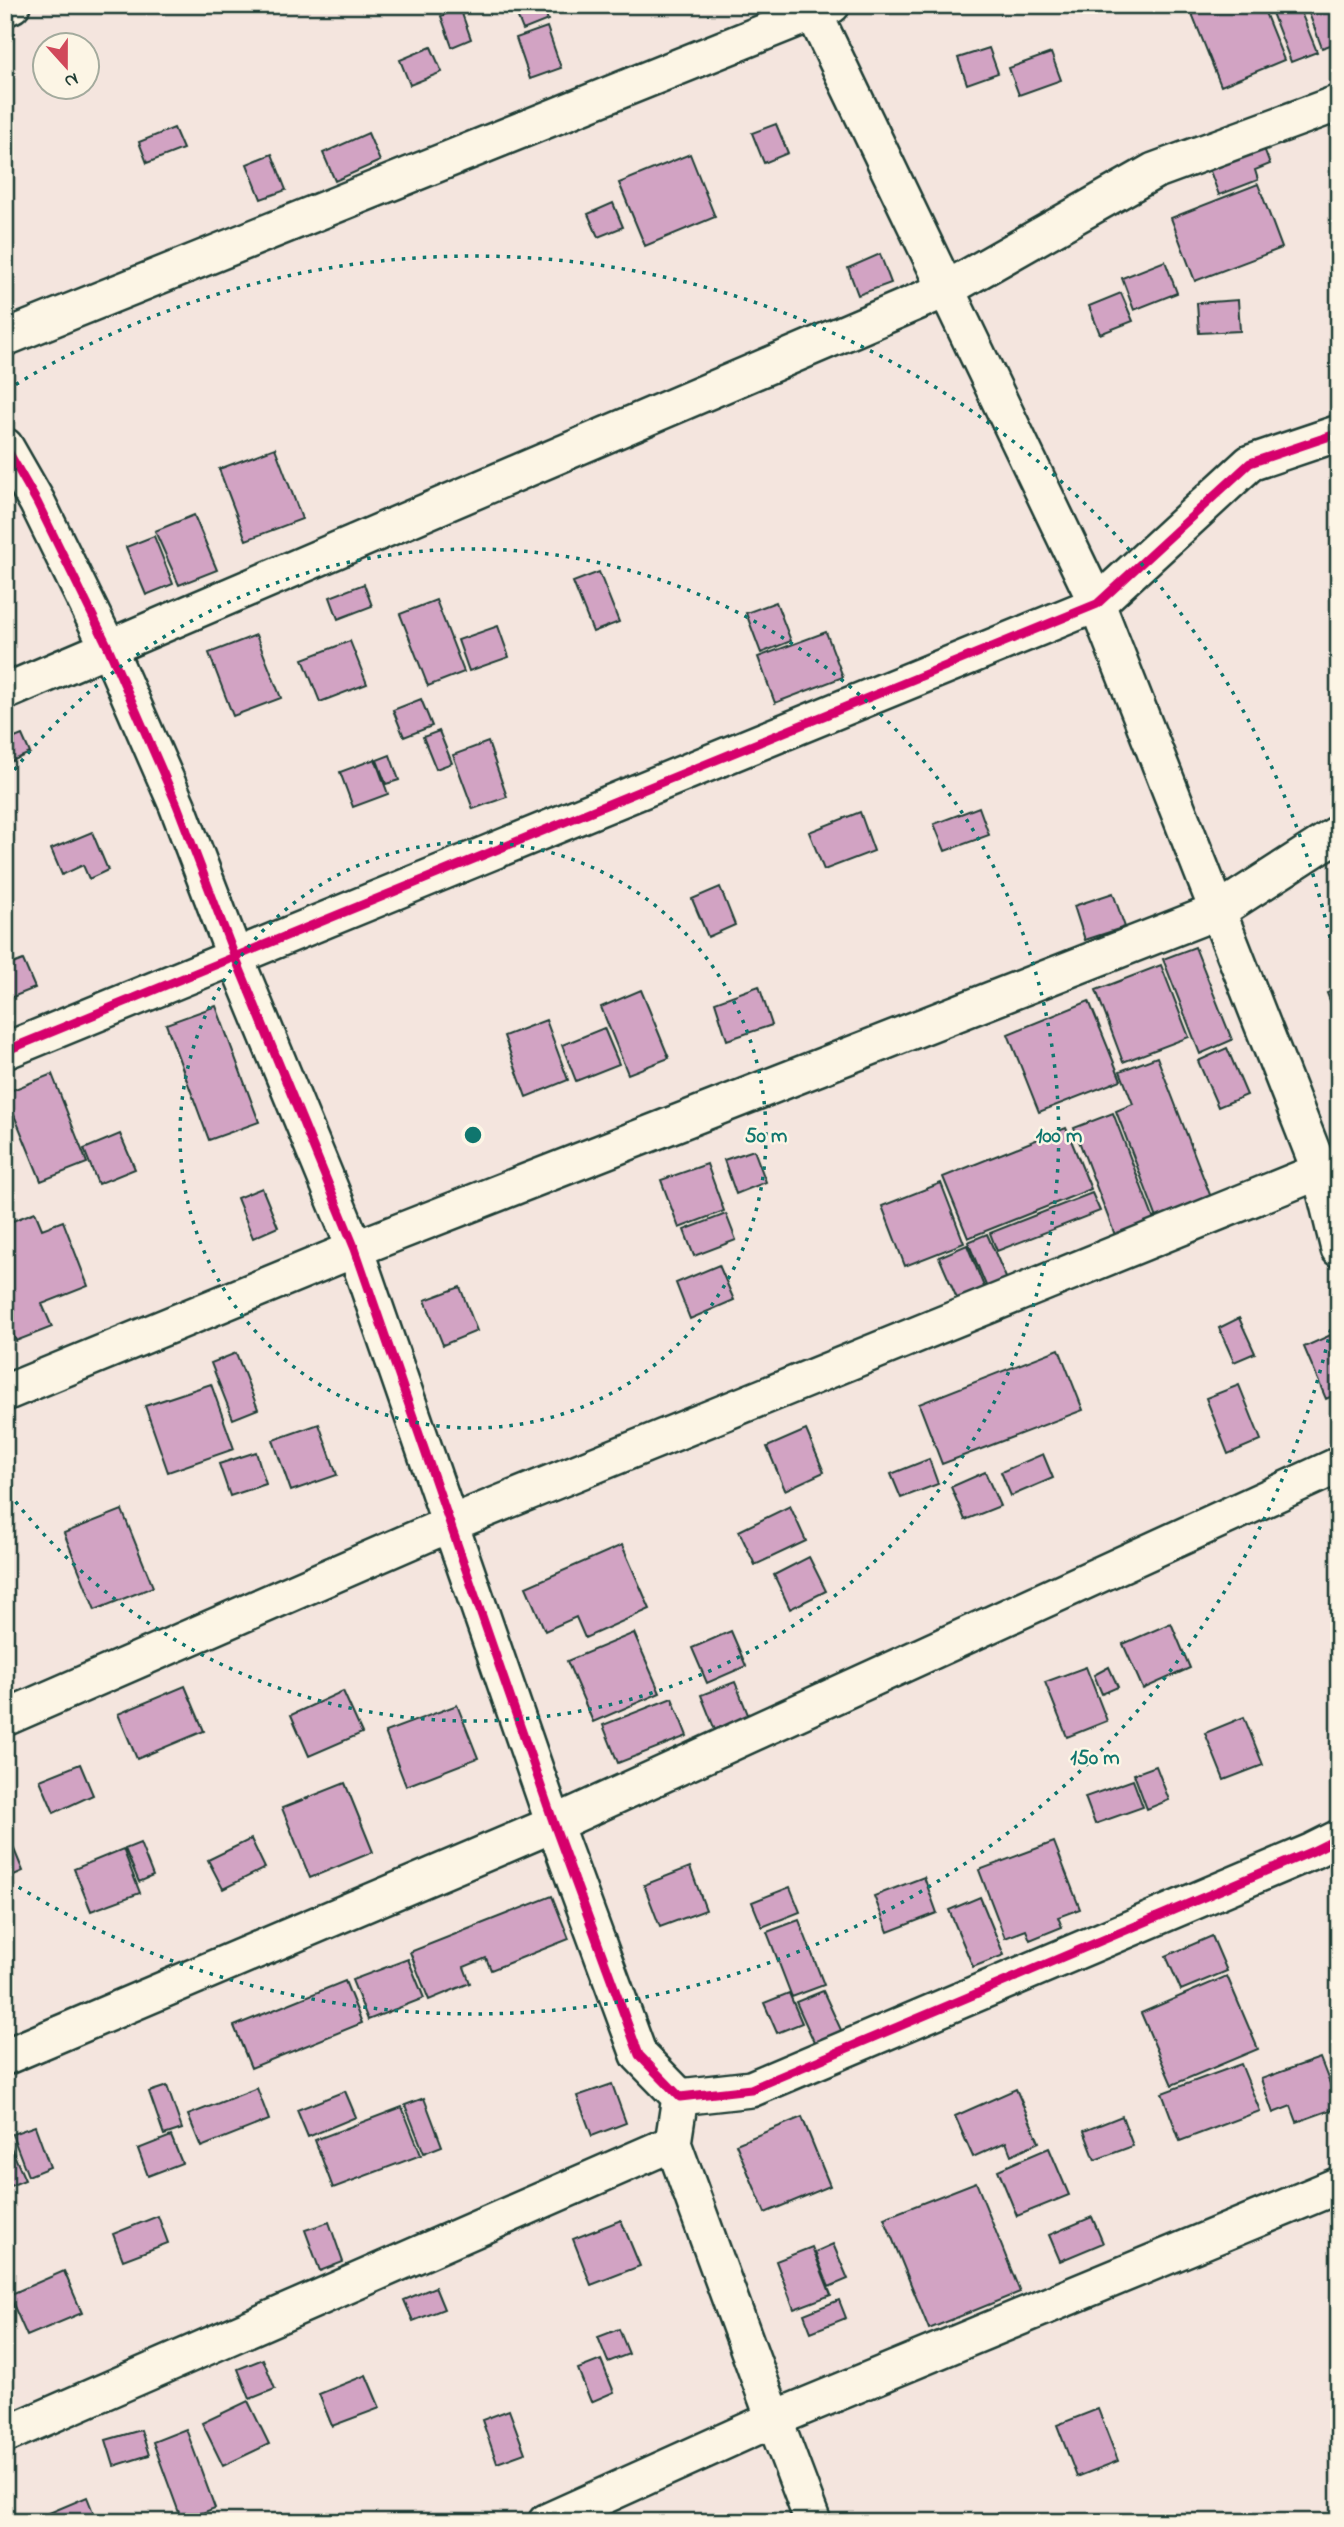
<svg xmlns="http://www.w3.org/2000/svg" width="1344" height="2527" viewBox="0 0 1344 2527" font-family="'Indie Flower',sans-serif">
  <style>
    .building { fill: #d2a3c3; stroke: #1f3d34; stroke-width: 2 }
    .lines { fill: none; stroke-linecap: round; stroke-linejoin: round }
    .street-casing { stroke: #1f3d34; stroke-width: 40 }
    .street { stroke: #fcf5e5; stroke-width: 35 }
    .cycleway-casing { stroke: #fcf5e5; stroke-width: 13 }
    .cycleway { stroke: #d6006c; stroke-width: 9 }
    .ring { fill: none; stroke: #0f766e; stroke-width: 3.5; stroke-dasharray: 3.5 7 }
    .centre { fill: #0f766e; stroke: #fcf5e5; stroke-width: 3.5 }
    .ring-label { font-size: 21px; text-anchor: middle; font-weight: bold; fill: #0f766e; stroke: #fcf5e5; stroke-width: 5; stroke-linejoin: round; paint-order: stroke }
  </style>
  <rect width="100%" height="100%" fill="#f4e5de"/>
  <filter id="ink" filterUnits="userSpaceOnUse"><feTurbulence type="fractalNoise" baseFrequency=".0143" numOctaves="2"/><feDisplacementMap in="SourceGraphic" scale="14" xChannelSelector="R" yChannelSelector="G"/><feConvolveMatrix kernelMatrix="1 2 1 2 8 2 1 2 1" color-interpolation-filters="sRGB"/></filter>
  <g filter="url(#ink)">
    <path class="building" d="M513 5H542L548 20 523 30Z
      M1206 5H1262L1284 60 1221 86 1191 11Z
      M1269 5H1298L1317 52 1291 62Z
      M1306 5H1339V42L1322 48Z
      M460 8 471 39 452 47 441 16Z
      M547 27 561 68 530 79 516 38Z
      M431 47 442 72 410 85 400 60Z
      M989 48 998 73 967 84 958 58Z
      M1051 53 1061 80 1019 95 1009 68Z
      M776 124 788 153 764 163 752 133Z
      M174 128 183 149 147 163 139 142Z
      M368 133 380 161 335 181 323 153Z
      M1262 143 1270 164 1255 170 1258 180 1219 195 1207 163Z
      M272 154 286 190 261 199 247 164Z
      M690 154 715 217 645 246 619 183Z
      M1258 184 1282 248 1195 281 1171 218Z
      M613 203 623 227 598 237 588 214Z
      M880 254 891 283 858 295 848 268Z
      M1165 261 1177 293 1134 310 1122 278Z
      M1121 293 1133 321 1100 334 1089 306Z
      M1238 300 1240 331 1199 333 1197 303Z
      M275 448 302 519 246 540 219 469Z
      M194 515 217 570 179 585 155 531Z
      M154 536 173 584 146 595 126 547Z
      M599 572 619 622 593 632 573 582Z
      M364 584 372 606 338 619 330 597Z
      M436 600 464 672 428 686 400 614Z
      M776 602 791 641 761 653 746 613Z
      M498 626 509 657 469 671 458 640Z
      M826 632 843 677 775 703 758 657Z
      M256 635 281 698 233 716 209 653Z
      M350 641 367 684 320 702 303 659Z
      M421 699 432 726 404 737 393 710Z
      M439 731 452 763 436 769 423 737Z
      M22 735 30 753 5 764V742Z
      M488 742 507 797 473 809 453 755Z
      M390 755 399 780 386 784 377 760Z
      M375 759 388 794 353 807 340 772Z
      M979 807 989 835 945 851 934 824Z
      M860 812 874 851 824 870 809 832Z
      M92 832 108 870 89 879 83 865 62 875 51 849Z
      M720 887 735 925 708 937 692 899Z
      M1113 893 1125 927 1085 940 1074 906Z
      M1195 947 1232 1040 1200 1054 1163 959Z
      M23 960 35 988 5 1000V967Z
      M1161 965 1189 1037 1123 1062 1096 990Z
      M759 986 772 1025 727 1040 715 1002Z
      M1339 989V1021H1338L1327 993Z
      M641 990 669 1058 628 1074 601 1007Z
      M1089 1001 1121 1080 1039 1112 1008 1034Z
      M216 1006 259 1122 209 1140 166 1024Z
      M546 1020 568 1080 526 1097 504 1036Z
      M604 1028 619 1064 576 1081 562 1045Z
      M1227 1048 1247 1095 1218 1107 1198 1061Z
      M1157 1057 1212 1200 1158 1221 1116 1111 1133 1104 1120 1071Z
      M52 1074 87 1163 41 1181 5 1093Z
      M1113 1113 1154 1220 1115 1235 1074 1128Z
      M1066 1128 1091 1189 968 1238 943 1177Z
      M120 1134 135 1169 98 1184 84 1149Z
      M754 1150 766 1182 736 1194 724 1160Z
      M707 1164 724 1211 679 1228 661 1180Z
      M941 1183 964 1243 905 1266 882 1206Z
      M262 1188 278 1227 253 1238 237 1198Z
      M1092 1193 1100 1211 997 1251 990 1233Z
      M35 1212 42 1229 63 1221 88 1286 42 1304 52 1327 16 1341 7 1318 5 1319V1224Z
      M726 1214 736 1240 694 1256 684 1230Z
      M987 1234 1007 1280 987 1288 968 1242Z
      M967 1245 985 1289 958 1301 939 1257Z
      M719 1265 734 1300 690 1319 676 1283Z
      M460 1287 477 1331 443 1345 425 1300Z
      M1239 1318 1255 1353 1234 1362 1219 1328Z
      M1335 1333 1339 1342V1393L1326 1399 1304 1347Z
      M1059 1349 1083 1410 942 1464 919 1404Z
      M236 1353 258 1409 233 1419 211 1363Z
      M211 1384 234 1449 168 1472 145 1406Z
      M1239 1385 1261 1440 1228 1454 1206 1398Z
      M319 1424 337 1475 291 1491 273 1440Z
      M806 1430 824 1472 785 1490 767 1447Z
      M256 1452 266 1484 230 1496 219 1464Z
      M1043 1454 1053 1478 1011 1496 1001 1472Z
      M929 1459 938 1484 901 1498 891 1474Z
      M985 1472 1000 1506 965 1520 951 1487Z
      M790 1506 806 1541 755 1565 739 1531Z
      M122 1510 153 1587 95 1610 64 1533Z
      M622 1545 650 1609 585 1638 576 1617 545 1631 526 1587Z
      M809 1557 826 1591 790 1609 774 1575Z
      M1171 1623 1190 1668 1143 1689 1123 1644Z
      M731 1631 746 1666 707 1683 692 1648Z
      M634 1633 660 1693 593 1722 567 1661Z
      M1086 1667 1107 1721 1067 1737 1045 1682Z
      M1109 1667 1118 1687 1102 1694 1094 1675Z
      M735 1682 749 1717 715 1730 701 1695Z
      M185 1686 204 1731 137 1759 118 1714Z
      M343 1691 362 1733 309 1756 291 1715Z
      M672 1698 687 1736 618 1763 603 1725Z
      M457 1705 478 1758 406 1786 385 1732Z
      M1244 1717 1263 1765 1224 1780 1205 1733Z
      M80 1764 93 1795 54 1813 40 1780Z
      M1156 1766 1169 1800 1147 1809 1134 1774Z
      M1133 1780 1143 1807 1095 1824 1085 1797Z
      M345 1783 373 1852 310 1878 282 1808Z
      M251 1839 265 1868 223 1889 208 1860Z
      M1054 1842 1080 1909 1058 1917 1062 1927 1030 1940 1026 1930 1005 1938 979 1870Z
      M140 1843 153 1876 139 1882 125 1849Z
      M13 1847 23 1871 5 1879V1850Z
      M123 1849 140 1893 91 1911 74 1869Z
      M690 1867 706 1910 660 1927 644 1885Z
      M924 1877 937 1913 888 1932 874 1896Z
      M790 1887 800 1912 762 1927 752 1902Z
      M552 1896 569 1939 491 1970 486 1958 464 1967 470 1983 429 2000 410 1952Z
      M980 1897 1004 1955 973 1967 949 1910Z
      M799 1920 824 1985 792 1997 767 1932Z
      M1212 1936 1227 1971 1181 1990 1166 1956Z
      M408 1959 424 1998 368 2020 352 1980Z
      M1227 1976 1258 2049 1172 2085 1141 2013Z
      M345 1981 362 2023 251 2068 234 2026Z
      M823 1991 842 2032 815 2044 796 2002Z
      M789 1993 802 2023 777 2033 764 2003Z
      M1320 2058 1339 2107 1297 2122 1291 2106 1273 2113 1261 2079Z
      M1241 2064 1260 2111 1180 2141 1162 2093Z
      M612 2084 626 2123 592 2136 577 2096Z
      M167 2086 182 2129 164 2135 149 2092Z
      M257 2088 269 2120 201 2147 188 2115Z
      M1016 2089 1039 2142 1011 2155 1006 2142 973 2157 955 2116Z
      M345 2091 356 2117 308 2137 297 2110Z
      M424 2098 442 2146 424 2153 405 2105Z
      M402 2107 421 2155 333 2188 315 2140Z
      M1122 2116 1133 2146 1095 2160 1084 2131Z
      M802 2117 830 2186 765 2213 736 2144Z
      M35 2126 50 2167 28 2176 12 2134Z
      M5 2134 25 2180 5 2188Z
      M171 2136 182 2163 148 2176 138 2149Z
      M1049 2148 1069 2195 1017 2216 998 2170Z
      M976 2182 1020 2292 929 2329 884 2218Z
      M158 2216 168 2243 123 2260 113 2234Z
      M1092 2217 1103 2243 1060 2261 1049 2235Z
      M621 2220 640 2266 591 2285 573 2239Z
      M329 2222 343 2262 320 2271 305 2230Z
      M833 2244 848 2279 829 2287 815 2252Z
      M812 2247 831 2295 794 2309 776 2261Z
      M64 2271 82 2313 27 2336 9 2295Z
      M435 2287 444 2309 413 2321 404 2300Z
      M839 2300 846 2318 811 2332 804 2314Z
      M619 2329 629 2354 608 2362 598 2337Z
      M263 2359 275 2389 250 2399 238 2369Z
      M601 2360 614 2392 591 2402 578 2369Z
      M366 2375 380 2408 332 2426 319 2394Z
      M248 2401 269 2444 223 2466 202 2423Z
      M1098 2409 1118 2461 1077 2477 1057 2425Z
      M509 2410 525 2453 497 2463 482 2420Z
      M186 2429 215 2508 182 2521 153 2442Z
      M141 2430 149 2455 114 2466 106 2440Z
      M87 2497 97 2522H28Z"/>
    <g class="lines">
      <defs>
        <path id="street" d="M810 5 1097 604 1320 1171 1339 1249
          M5 8 12 5
          M5 338 832 5
          M5 446 37 502 108 647 177 805 235 957 355 1249 554 1824 639 2055 680 2097 751 2089 1313 1851 1339 1838
          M5 692 945 290 1154 171 1339 103
          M5 1051 1097 604 1250 463 1339 433
          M5 1393 355 1249 1218 911 1339 833
          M5 1718 452 1523 1320 1171
          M5 2057 554 1824 1339 1465
          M5 2435 673 2143 680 2097
          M546 2522 774 2419 673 2143
          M813 2522 774 2419 1339 2185"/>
      </defs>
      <use href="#street" class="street-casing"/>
      <use href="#street" class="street"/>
      <defs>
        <path id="cycleway" d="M5 446 37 502 108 647 177 805 235 957 355 1249 554 1824 639 2055 680 2097 751 2089 1313 1851 1339 1838
          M5 1051 1097 604 1250 463 1339 433"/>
      </defs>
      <use href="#cycleway" class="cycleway-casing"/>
      <use href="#cycleway" class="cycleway"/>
    </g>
  </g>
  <g class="ring">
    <circle cx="473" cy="1135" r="293"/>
    <path d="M8 778A586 586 0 1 1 8 1492"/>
    <path d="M1339 1288A879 879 0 0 1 7 1880M7 390A879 879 0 0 1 1339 982"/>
  </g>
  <circle cx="473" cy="1135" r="10" class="centre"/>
  <g class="ring-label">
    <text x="766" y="1142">50 m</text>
    <text x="1059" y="1142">100 m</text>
    <text x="1095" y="1764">150 m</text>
  </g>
  <rect width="1344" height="2527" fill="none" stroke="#fcf5e5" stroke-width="28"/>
  <rect x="14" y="14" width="1316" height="2499" fill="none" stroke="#1f3d34" stroke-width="2.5" filter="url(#ink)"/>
  <g transform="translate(66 66) rotate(159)"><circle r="33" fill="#fcf5e5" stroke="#a4ab9e" stroke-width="2"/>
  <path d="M0-5L12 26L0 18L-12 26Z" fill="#d1495b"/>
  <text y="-10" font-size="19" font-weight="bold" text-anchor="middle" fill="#1f3d34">N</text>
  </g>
</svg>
